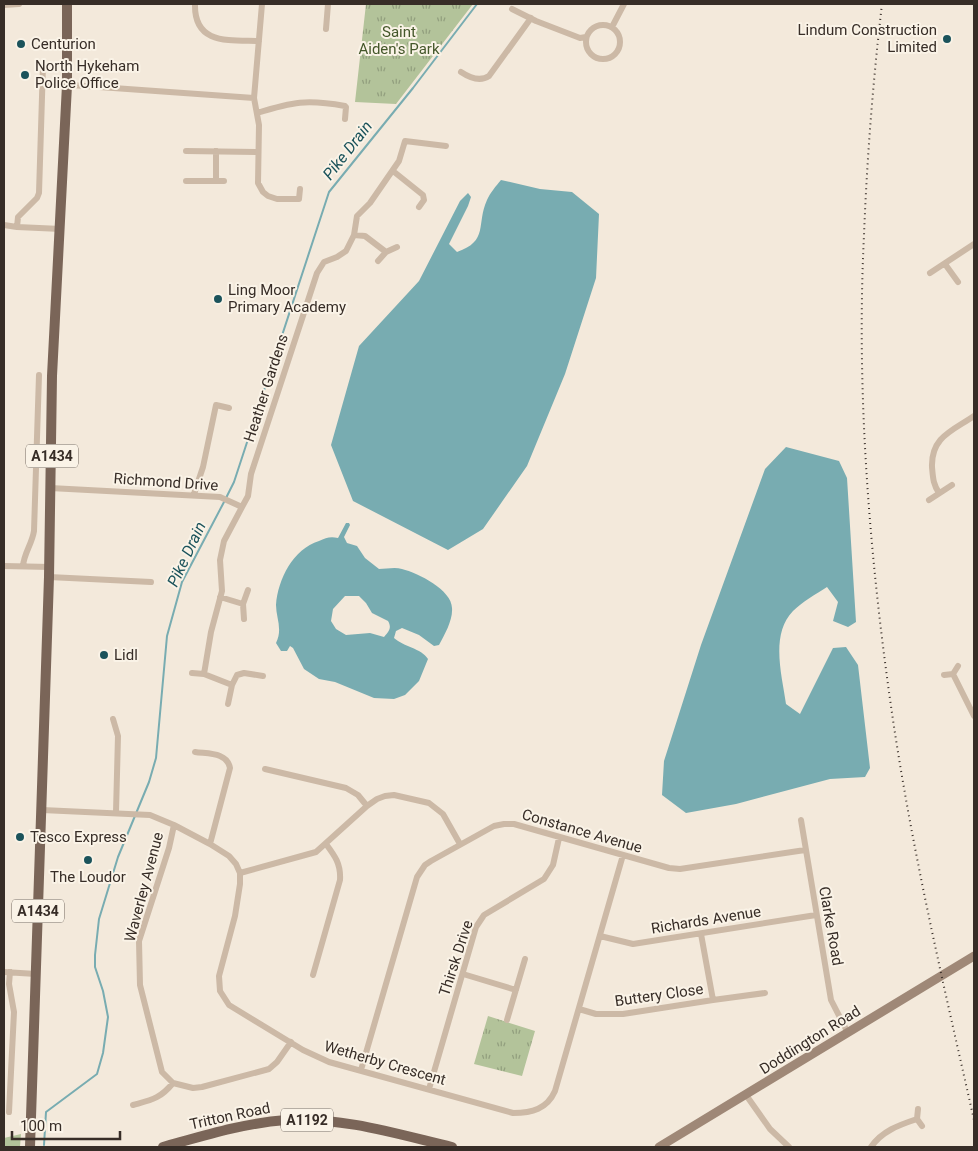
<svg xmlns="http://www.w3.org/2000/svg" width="978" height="1151" viewBox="0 0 978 1151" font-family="Roboto,sans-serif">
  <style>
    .park { fill: url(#park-tufts) }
    .pitch { fill: #b3c39a }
    .water { fill: #78acb1; fill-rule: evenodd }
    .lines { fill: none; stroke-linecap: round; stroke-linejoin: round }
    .stream { stroke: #78acb1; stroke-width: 2 }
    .minor { stroke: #ccb9a6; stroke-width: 6 }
    .secondary { stroke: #9f8877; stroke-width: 9 }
    .primary { stroke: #7a6558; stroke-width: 10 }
    .rail { stroke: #372d27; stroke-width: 2; stroke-dasharray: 1 4; stroke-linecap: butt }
    .poi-dot { fill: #1b535b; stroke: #faf3e7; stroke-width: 2 }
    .labels { text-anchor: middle; stroke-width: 4; stroke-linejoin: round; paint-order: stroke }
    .shield { fill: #faf3e7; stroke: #726861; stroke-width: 1 }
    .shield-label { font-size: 14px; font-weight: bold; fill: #372d27 }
    .poi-label { font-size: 15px; fill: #372d27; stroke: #faf3e7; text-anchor: start }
    .park-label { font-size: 15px; fill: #44572a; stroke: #faf3e7 }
    .street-label { font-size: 15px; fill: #372d27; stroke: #faf3e7 }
    .water-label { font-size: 16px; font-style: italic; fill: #1b535b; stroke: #faf3e7 }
  </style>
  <defs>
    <pattern id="park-tufts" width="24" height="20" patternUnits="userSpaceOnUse" patternTransform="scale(1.25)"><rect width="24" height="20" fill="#b3c39a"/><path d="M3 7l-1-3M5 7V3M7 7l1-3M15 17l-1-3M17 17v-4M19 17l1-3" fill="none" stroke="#929f7e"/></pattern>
  </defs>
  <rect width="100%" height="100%" fill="#f3e9db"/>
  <path class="park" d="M366 4H473L396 104 355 102Z
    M488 1016 535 1031 522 1076 474 1064Z"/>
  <path class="pitch" d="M21 1134 20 1147H4V1138Z"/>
  <path class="water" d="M501 180 540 189 572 192 599 214 596 278 565 374 527 466 483 529 448 550 353 501 331 445 359 346 419 281 460 201 468 193 471 197 468 206 449 244 457 252C489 241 476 224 487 200 490 193 496 186 501 180Z
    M786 447 839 461 847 478 856 622 848 627 833 621 838 602 827 587C816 594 802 602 793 611 770 635 782 675 786 704L800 714 833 648 846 647 858 665 870 768 865 777 830 779 736 804 686 813 662 795 664 761 701 645 765 469Z
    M346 523H349L350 525 344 537 347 543 357 546 365 558 379 569C386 569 395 567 402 569 418 573 452 590 452 608 453 620 445 634 439 645L434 646 419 635 402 628 396 631 394 638C404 647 421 648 428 659L419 681 405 695 394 699 374 698 335 682 319 679 304 669 293 648 290 646 287 651H281L276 643C283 629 276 618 276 605 278 579 293 549 319 541 326 538 330 536 338 538ZM345 596H359L366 603 372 613 388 621C392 628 389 631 384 637L370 633 346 635 336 629 331 621 333 609Z"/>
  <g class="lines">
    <path class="stream" d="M226 498 234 482 329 192 413 88 477 4
      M44 1145 46 1112 97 1074 103 1053 108 1017 103 991 95 967V955L99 919 118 857 149 782 156 758 167 636 182 582 224 502"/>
    <path class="minor" d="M195 4C194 45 229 40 259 41
      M262 4 254 98 259 125 258 183 263 192 268 196 277 199H299L300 189
      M4 5 19 4
      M512 9 536 21 580 38 586 37
      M586 42a17 17 0 1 1 34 0a17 17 0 1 1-34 0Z
      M612 27 624 4
      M326 29 328 4
      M461 72C470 78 480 82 489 76L531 18
      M43 83 254 98
      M257 113C293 102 306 99 345 106L346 107 345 119
      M186 151 258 152
      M216 151V181
      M393 171 423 195 424 200 419 207
      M186 181H224
      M4 225 17 227 61 229
      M17 227 18 217 37 198 39 193 43 65
      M354 235 365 236 386 252
      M378 261 386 252 397 247
      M945 264 958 282
      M930 273 974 244
      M50 488 220 497 242 507 224 541 220 560 222 591 211 632 204 674 232 685 228 704
      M939 493C933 484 933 478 932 467 931 437 952 431 974 416
      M194 494 203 467 216 405 229 408
      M929 500 952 485
      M242 507 248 496 251 474 317 273 324 262 337 257 346 251 354 235 357 216 370 203 399 161 405 141 446 146
      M4 566 50 567
      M23 566C24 553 32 544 34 531L39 375
      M49 577 151 582
      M220 597 243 604 248 590
      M243 604 244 619
      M192 673 204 674
      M953 674 974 716
      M944 675 953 674 958 666
      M232 685 237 675 244 673 263 676
      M113 719 118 736 116 812
      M195 752C208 754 227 752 230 768L210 844
      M265 769 346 788 358 795 367 806
      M42 810 150 815 174 825 210 844 229 856 236 864 240 873V884L235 916 219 976 220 991 229 1005 303 1050 329 1062 513 1113C532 1113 547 1109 555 1091L623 855
      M801 820 831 1000 848 1033
      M174 825 169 848 139 941 140 985 162 1072 173 1083 193 1088 202 1087 269 1069 277 1062 291 1042
      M240 873 316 852 367 806 377 799 385 796 394 795 429 803 443 814 460 844
      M600 936 633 944 816 915
      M4 972 36 974
      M463 974 516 990
      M313 975 340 880C341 864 335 856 326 844
      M713 1000 765 993
      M579 1009 596 1014H623L713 1000 701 934
      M507 1020 525 959
      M361 1070 417 877 425 865 431 861 494 826 504 824H514L669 868 680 869 805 850
      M429 1089 476 927 484 915 544 879 553 865 559 838
      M746 1095 770 1129 789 1147
      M133 1105C151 1100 160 1099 173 1083
      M9 1112 14 1012 9 984 10 972
      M917 1119 918 1109
      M871 1147C882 1131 899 1125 917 1119L922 1126"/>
    <path class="secondary" d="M659 1147 974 956"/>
    <path class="primary" d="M30 1147 49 577 52 376 67 85V4
      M163 1147C203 1136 244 1123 286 1120 343 1117 397 1134 452 1147"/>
    <path class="rail" d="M882 4C873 81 867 158 864 235 856 395 870 563 893 720 913 855 944 987 974 1120"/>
  </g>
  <g class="poi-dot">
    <circle cx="947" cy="39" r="5"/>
    <circle cx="21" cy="44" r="5"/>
    <circle cx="25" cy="75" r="5"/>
    <circle cx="218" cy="299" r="5"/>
    <circle cx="104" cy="655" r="5"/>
    <circle cx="20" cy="837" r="5"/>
    <circle cx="88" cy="860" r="5"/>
  </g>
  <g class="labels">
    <g class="shield">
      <rect x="26" y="444.5" width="52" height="23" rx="4"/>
      <rect x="12" y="899.5" width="52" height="23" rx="4"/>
      <rect x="281" y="1108.5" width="52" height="23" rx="4"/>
    </g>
    <g class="shield-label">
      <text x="52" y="461">A1434</text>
      <text x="38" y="916">A1434</text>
      <text x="307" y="1125">A1192</text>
    </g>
    <g class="poi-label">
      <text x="937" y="35" text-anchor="end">Lindum Construction<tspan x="937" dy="17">Limited</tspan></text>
      <text x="31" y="49">Centurion</text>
      <text x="35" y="71">North Hykeham<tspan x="35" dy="17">Police Office</tspan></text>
      <text x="228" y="295">Ling Moor<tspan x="228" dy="17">Primary Academy</tspan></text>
      <text x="114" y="660">Lidl</text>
      <text x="30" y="842">Tesco Express</text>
      <text x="88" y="882" text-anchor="middle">The Loudor</text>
    </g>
    <g class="park-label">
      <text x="399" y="37">Saint<tspan x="399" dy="17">Aiden's Park</tspan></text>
    </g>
    <g class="street-label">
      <text transform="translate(266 388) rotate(-72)" y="5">Heather Gardens</text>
      <text transform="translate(166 482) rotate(4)" y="5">Richmond Drive</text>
      <text transform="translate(582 831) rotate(16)" y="5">Constance Avenue</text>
      <text transform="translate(144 887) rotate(-75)" y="5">Waverley Avenue</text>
      <text transform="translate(706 920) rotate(-9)" y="5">Richards Avenue</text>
      <text transform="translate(831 926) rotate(80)" y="5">Clarke Road</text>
      <text transform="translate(456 958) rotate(-72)" y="5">Thirsk Drive</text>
      <text transform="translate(659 995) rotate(-8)" y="5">Buttery Close</text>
      <text transform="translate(810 1040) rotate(-32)" y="5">Doddington Road</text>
      <text transform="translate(385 1063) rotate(16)" y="5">Wetherby Crescent</text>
      <text transform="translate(230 1116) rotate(-12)" y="5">Tritton Road</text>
    </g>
    <g class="water-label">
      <text transform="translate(347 150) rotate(-52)" y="6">Pike Drain</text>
      <text transform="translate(186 554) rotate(-65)" y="6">Pike Drain</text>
    </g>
  </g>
  <rect width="978" height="1151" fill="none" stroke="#372d27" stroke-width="10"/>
  <path d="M12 1131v8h108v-8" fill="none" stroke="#372d27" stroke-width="2.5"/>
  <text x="20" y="1131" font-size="15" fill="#372d27" stroke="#faf3e7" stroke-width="4" paint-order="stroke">100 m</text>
</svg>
